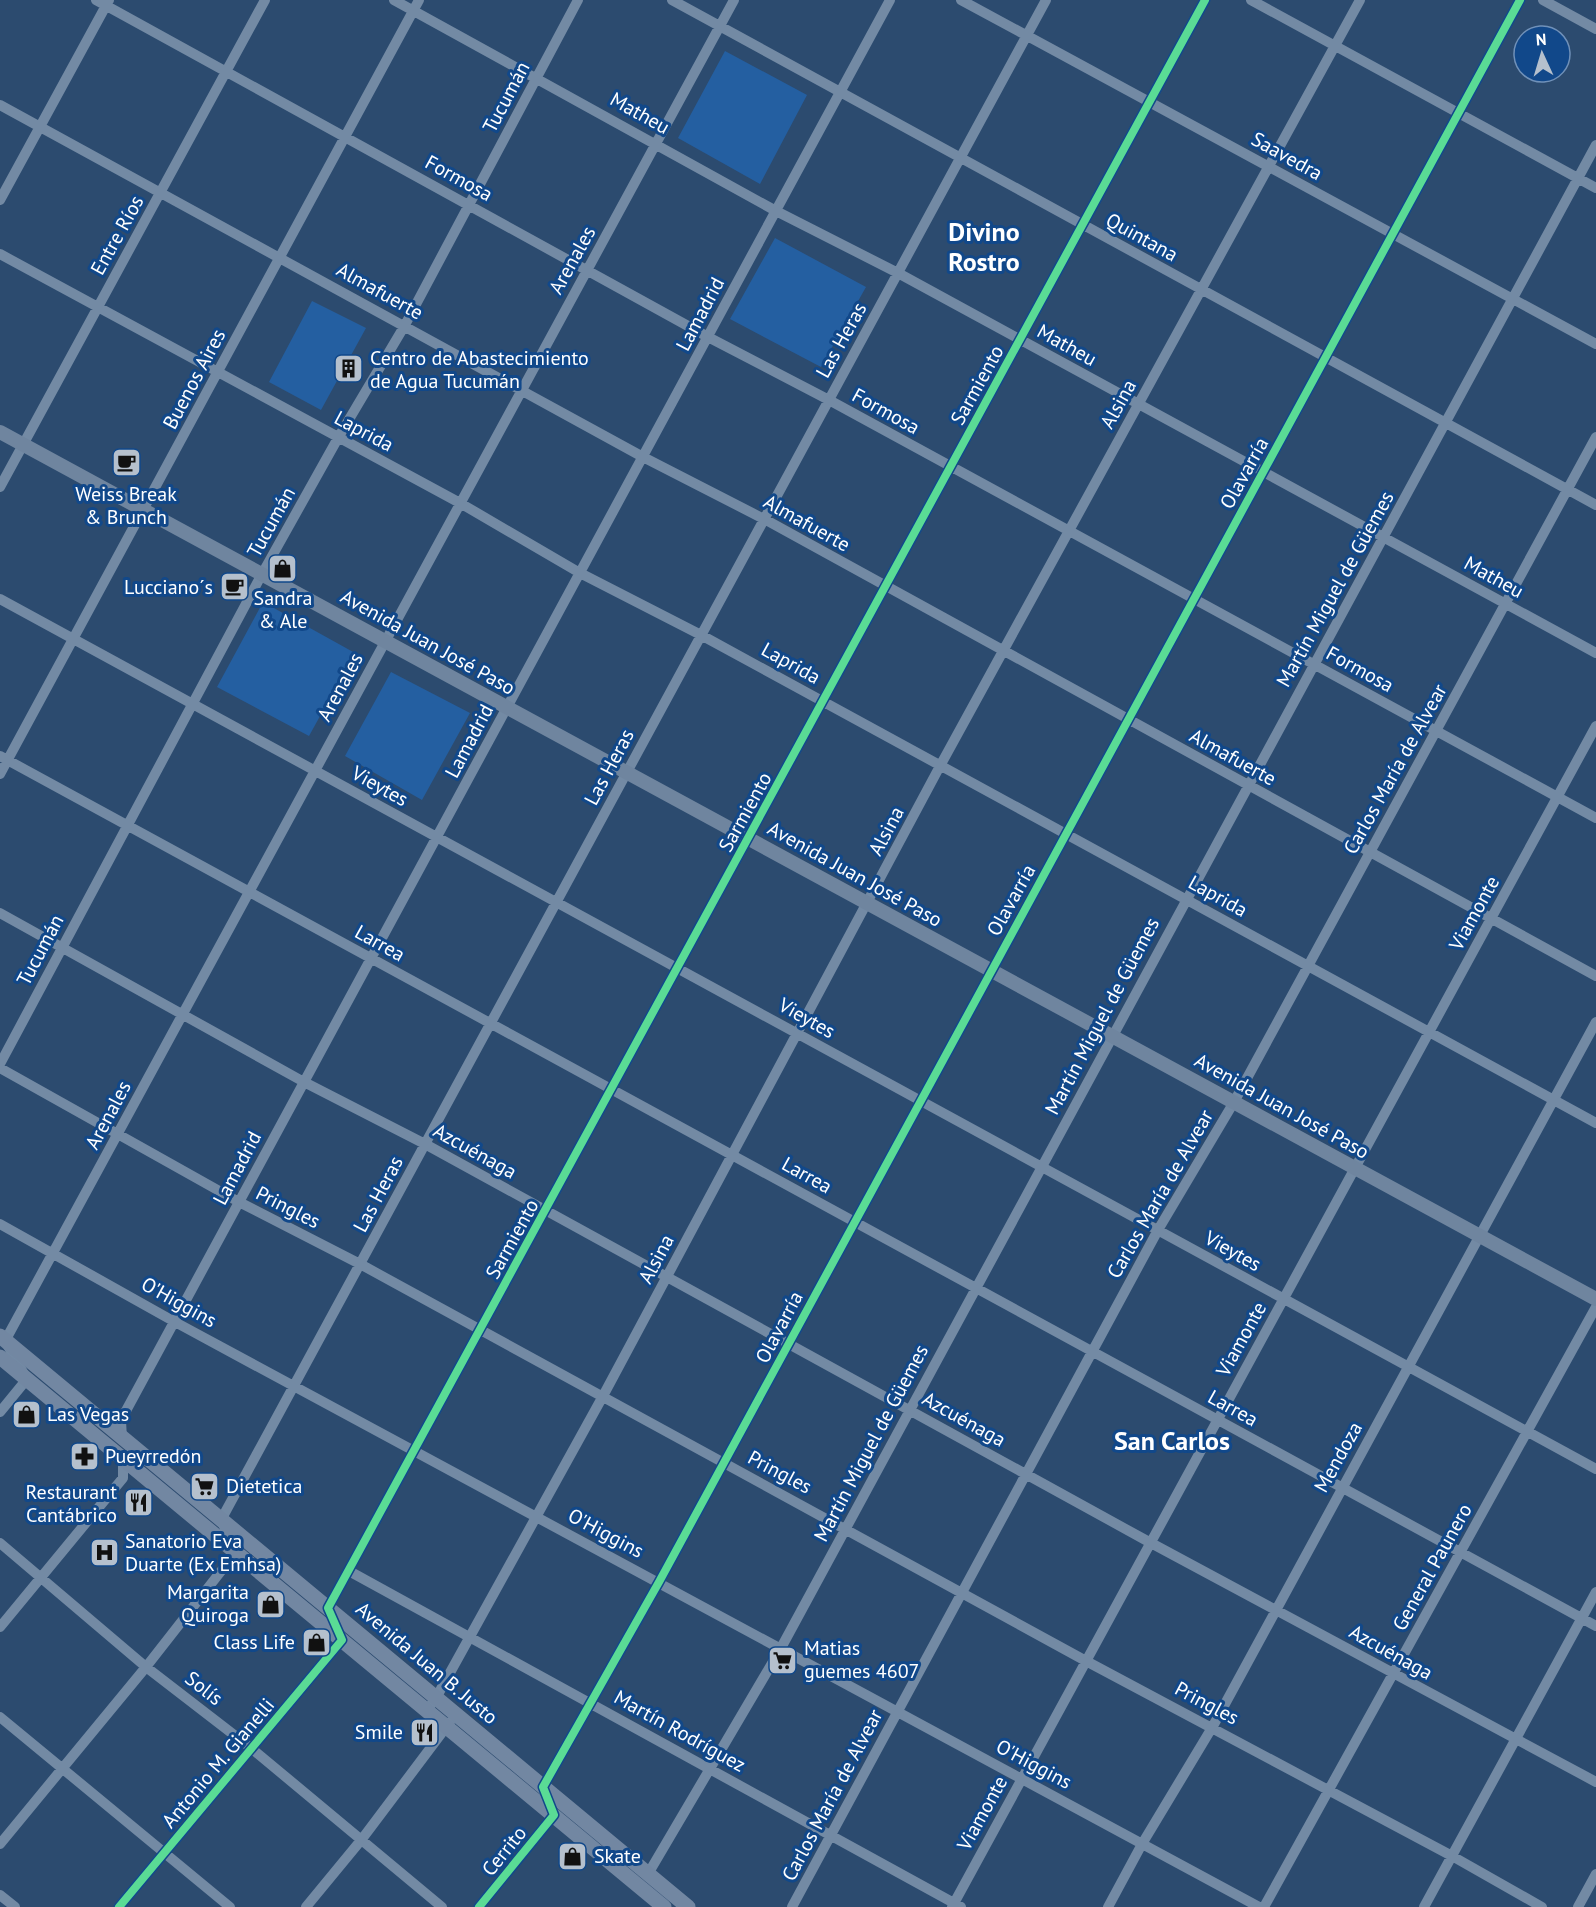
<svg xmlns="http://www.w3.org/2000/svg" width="1596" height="1907" viewBox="0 0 1596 1907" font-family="'PT Sans',sans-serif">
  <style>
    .green { fill: #245fa1 }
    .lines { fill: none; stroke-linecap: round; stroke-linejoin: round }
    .minor { stroke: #738aa4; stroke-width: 10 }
    .secondary { stroke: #6f859f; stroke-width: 14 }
    .primary { stroke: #7287a2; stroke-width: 15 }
    .cycleway-casing { stroke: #11488a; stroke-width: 11 }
    .cycleway { stroke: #5adb95; stroke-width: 8 }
    .labels { text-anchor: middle; stroke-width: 6; stroke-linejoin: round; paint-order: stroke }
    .street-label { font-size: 20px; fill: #fff; stroke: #11488a }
    .poi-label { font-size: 20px; fill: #fff; stroke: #11488a; text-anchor: start }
    .district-label { font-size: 26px; font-weight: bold; fill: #fff; stroke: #11488a }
  </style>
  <rect width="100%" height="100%" fill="#2c4b6f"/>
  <path class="green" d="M725 51 807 95 760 184 678 138Z
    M775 238 866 287 821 367 730 319Z
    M312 301 366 328 321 410 269 382Z
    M263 602 355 653 309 736 217 687Z
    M391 672 470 713 422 800 345 756Z"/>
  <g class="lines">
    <path class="minor" d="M96 0 708 337 829 400 1596 818
      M394 0 776 211 898 273 1596 653
      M672 0 1596 505
      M961 0 1596 344
      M1251 0 1596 188
      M1543 0 1596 29
      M0 105 643 457 764 519 1596 976
      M0 200 109 0
      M0 254 460 503 580 573 701 635 1596 1123
      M0 487 265 0
      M0 599 1596 1469
      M0 756 1596 1626
      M0 774 419 0
      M0 913 304 1082 425 1144 1151 1543 1596 1782
      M0 1064 262 574 338 438 405 325 578 0
      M0 1068 239 1202 360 1264 1086 1661 1452 1856 1542 1907
      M0 1224 175 1322 1259 1907
      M0 1412 27 1379 5 1341 734 0
      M122 1440 121 1420 890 0
      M0 1543 146 1667 251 1748 442 1907
      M349 1571 961 1907
      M330 1612 328 1608 1205 0
      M0 1627 123 1478V1456
      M427 1710 436 1698 603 1396 940 766 1360 0
      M0 1717 230 1907
      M544 1791 543 1787 659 1582 1520 0
      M0 1844 146 1667 236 1552 221 1520 1046 0
      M650 1878 648 1874 781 1648 1596 145
      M0 1895 15 1907
      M119 1907 342 1640 340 1635
      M306 1907 362 1839 450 1722
      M479 1907 554 1815 552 1811
      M792 1907 1092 1352 1158 1230 1234 1102 1596 437
      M952 1907 1596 726
      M1108 1907 1142 1844 1213 1726 1596 1022
      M1264 1907 1596 1307
      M1424 1907 1596 1592
      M1578 1907 1596 1874"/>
    <path class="secondary" d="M0 432 1596 1299"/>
    <path class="primary" d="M0 1336 688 1907
      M0 1357 664 1907"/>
    <defs>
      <path id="cycleway" d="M119 1907 342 1640 328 1608 1205 0
        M479 1907 554 1815 543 1787 659 1582 1520 0"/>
    </defs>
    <use href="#cycleway" class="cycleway-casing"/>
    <use href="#cycleway" class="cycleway"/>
  </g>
  <defs>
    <symbol id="building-square" viewBox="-11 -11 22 22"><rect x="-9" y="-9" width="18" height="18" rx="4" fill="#b5c0cd" stroke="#11488a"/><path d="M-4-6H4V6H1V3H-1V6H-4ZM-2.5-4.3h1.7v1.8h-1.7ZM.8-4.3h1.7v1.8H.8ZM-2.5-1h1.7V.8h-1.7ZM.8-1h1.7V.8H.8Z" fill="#111"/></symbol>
    <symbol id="cafe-square" viewBox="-11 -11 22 22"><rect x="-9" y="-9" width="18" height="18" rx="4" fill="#b5c0cd" stroke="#11488a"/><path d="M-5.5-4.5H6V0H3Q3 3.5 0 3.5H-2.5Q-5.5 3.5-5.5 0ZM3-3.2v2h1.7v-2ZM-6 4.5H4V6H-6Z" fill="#111"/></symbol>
    <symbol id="shop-square" viewBox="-11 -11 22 22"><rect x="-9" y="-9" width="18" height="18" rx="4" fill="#b5c0cd" stroke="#11488a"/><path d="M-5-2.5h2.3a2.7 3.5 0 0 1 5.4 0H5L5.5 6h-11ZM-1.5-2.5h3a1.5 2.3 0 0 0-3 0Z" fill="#111"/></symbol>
    <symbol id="pharmacy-square" viewBox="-11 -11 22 22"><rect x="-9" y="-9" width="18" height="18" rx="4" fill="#b5c0cd" stroke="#11488a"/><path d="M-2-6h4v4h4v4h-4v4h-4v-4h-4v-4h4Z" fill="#111"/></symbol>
    <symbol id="supermarket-square" viewBox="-11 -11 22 22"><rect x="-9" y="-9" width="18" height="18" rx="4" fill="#b5c0cd" stroke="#11488a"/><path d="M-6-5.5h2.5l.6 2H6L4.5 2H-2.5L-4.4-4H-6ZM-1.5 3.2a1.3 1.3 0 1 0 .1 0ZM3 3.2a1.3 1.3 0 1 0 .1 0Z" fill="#111"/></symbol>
    <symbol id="restaurant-square" viewBox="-11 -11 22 22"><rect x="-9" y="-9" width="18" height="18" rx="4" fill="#b5c0cd" stroke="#11488a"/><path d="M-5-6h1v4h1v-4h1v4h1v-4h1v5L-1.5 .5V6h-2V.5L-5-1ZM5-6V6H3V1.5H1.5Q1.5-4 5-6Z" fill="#111"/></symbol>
    <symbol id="hospital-square" viewBox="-11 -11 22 22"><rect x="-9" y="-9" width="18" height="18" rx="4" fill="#b5c0cd" stroke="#11488a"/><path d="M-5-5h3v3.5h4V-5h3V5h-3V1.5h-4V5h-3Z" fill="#111"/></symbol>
  </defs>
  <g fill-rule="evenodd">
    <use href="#building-square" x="332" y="352" width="33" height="33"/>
    <use href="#cafe-square" x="110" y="446" width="33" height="33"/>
    <use href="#shop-square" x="266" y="552" width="33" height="33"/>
    <use href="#cafe-square" x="218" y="570" width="33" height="33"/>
    <use href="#shop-square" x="10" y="1398" width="33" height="33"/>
    <use href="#pharmacy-square" x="68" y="1440" width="33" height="33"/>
    <use href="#supermarket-square" x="188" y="1470" width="33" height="33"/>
    <use href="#restaurant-square" x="122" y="1486" width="33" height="33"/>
    <use href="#hospital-square" x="88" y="1536" width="33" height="33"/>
    <use href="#shop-square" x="254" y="1588" width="33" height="33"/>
    <use href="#shop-square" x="300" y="1626" width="33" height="33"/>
    <use href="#supermarket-square" x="766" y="1644" width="33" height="33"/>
    <use href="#restaurant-square" x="408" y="1716" width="33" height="33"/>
    <use href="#shop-square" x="556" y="1840" width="33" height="33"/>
  </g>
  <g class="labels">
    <g class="street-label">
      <text transform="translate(506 97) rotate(-62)" y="7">Tucumán</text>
      <text transform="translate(640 113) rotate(29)" y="7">Matheu</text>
      <text transform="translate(1287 156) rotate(29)" y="7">Saavedra</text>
      <text transform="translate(459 178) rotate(29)" y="7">Formosa</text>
      <text transform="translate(117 235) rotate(-61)" y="7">Entre Ríos</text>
      <text transform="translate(1142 237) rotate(29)" y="7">Quintana</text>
      <text transform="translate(572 260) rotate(-61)" y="7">Arenales</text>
      <text transform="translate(380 291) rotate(29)" y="7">Almafuerte</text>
      <text transform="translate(700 314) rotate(-62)" y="7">Lamadrid</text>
      <text transform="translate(841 340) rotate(-61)" y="7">Las Heras</text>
      <text transform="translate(1067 345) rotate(29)" y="7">Matheu</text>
      <text transform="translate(194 379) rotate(-62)" y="7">Buenos Aires</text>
      <text transform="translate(977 385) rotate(-61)" y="7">Sarmiento</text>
      <text transform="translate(1118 404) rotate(-61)" y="7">Alsina</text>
      <text transform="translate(886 411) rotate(29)" y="7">Formosa</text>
      <text transform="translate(364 431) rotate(28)" y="7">Laprida</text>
      <text transform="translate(1244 473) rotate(-61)" y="7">Olavarría</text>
      <text transform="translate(271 522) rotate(-61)" y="7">Tucumán</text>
      <text transform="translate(807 523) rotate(29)" y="7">Almafuerte</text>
      <text transform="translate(1494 577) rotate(29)" y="7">Matheu</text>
      <text transform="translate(1335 589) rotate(-61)" y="7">Martín Miguel de Güemes</text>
      <text transform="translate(428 642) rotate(29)" y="7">Avenida Juan José Paso</text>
      <text transform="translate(791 663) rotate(29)" y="7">Laprida</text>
      <text transform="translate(1360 669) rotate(29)" y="7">Formosa</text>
      <text transform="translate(340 687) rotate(-62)" y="7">Arenales</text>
      <text transform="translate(469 741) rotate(-62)" y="7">Lamadrid</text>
      <text transform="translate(1233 757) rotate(29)" y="7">Almafuerte</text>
      <text transform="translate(609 767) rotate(-62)" y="7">Las Heras</text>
      <text transform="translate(1395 769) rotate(-61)" y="7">Carlos María de Alvear</text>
      <text transform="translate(380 786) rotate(29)" y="7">Vieytes</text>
      <text transform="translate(745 812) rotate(-61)" y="7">Sarmiento</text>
      <text transform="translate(886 831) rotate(-62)" y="7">Alsina</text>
      <text transform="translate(855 874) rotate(29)" y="7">Avenida Juan José Paso</text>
      <text transform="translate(1218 896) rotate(29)" y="7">Laprida</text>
      <text transform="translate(1011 900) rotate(-61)" y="7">Olavarría</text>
      <text transform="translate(1474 913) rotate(-61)" y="7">Viamonte</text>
      <text transform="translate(380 943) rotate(29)" y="7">Larrea</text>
      <text transform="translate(40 950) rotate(-62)" y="7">Tucumán</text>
      <text transform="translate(1102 1016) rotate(-62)" y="7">Martín Miguel de Güemes</text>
      <text transform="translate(807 1018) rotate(29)" y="7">Vieytes</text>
      <text transform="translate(1282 1106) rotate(29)" y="7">Avenida Juan José Paso</text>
      <text transform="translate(108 1115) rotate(-62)" y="7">Arenales</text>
      <text transform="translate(475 1151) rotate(29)" y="7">Azcuénaga</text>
      <text transform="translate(237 1168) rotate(-62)" y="7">Lamadrid</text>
      <text transform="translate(807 1175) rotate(29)" y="7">Larrea</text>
      <text transform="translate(378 1194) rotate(-62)" y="7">Las Heras</text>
      <text transform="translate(1160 1194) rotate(-60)" y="7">Carlos María de Alvear</text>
      <text transform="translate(288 1207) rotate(27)" y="7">Pringles</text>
      <text transform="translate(512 1239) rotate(-61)" y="7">Sarmiento</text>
      <text transform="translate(1233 1251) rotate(29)" y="7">Vieytes</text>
      <text transform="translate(656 1259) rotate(-62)" y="7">Alsina</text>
      <text transform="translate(179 1302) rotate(29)" y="7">O'Higgins</text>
      <text transform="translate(779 1327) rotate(-62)" y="7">Olavarría</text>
      <text transform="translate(1241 1339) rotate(-61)" y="7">Viamonte</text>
      <text transform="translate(1233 1408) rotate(29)" y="7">Larrea</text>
      <text transform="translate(964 1419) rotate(29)" y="7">Azcuénaga</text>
      <text transform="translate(871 1443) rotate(-62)" y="7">Martín Miguel de Güemes</text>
      <text transform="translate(1338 1457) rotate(-61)" y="7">Mendoza</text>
      <text transform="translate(780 1472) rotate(28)" y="7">Pringles</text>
      <text transform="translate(606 1533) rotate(28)" y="7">O'Higgins</text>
      <text transform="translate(1432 1567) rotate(-61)" y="7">General Paunero</text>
      <text transform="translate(1391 1652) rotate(29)" y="7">Azcuénaga</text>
      <text transform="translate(427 1663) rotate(40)" y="7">Avenida Juan B. Justo</text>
      <text transform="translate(204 1688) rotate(38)" y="7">Solís</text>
      <text transform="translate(1207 1703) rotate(28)" y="7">Pringles</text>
      <text transform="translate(680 1731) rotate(29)" y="7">Martín Rodríguez</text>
      <text transform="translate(218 1763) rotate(-50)" y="7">Antonio M. Gianelli</text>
      <text transform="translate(1034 1764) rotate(28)" y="7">O'Higgins</text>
      <text transform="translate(832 1795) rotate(-62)" y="7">Carlos María de Alvear</text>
      <text transform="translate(982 1813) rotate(-61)" y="7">Viamonte</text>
      <text transform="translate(504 1851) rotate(-51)" y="7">Cerrito</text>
    </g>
    <g class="poi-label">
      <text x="370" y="365">Centro de Abastecimiento<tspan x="370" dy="23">de Agua Tucumán</tspan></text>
      <text x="126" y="501" text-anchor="middle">Weiss Break<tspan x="126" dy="23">&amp; Brunch</tspan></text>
      <text x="213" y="594" text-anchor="end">Lucciano´s</text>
      <text x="283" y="605" text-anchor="middle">Sandra<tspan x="283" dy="23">&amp; Ale</tspan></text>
      <text x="47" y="1421">Las Vegas</text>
      <text x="105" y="1463">Pueyrredón</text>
      <text x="226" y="1493">Dietetica</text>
      <text x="117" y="1499" text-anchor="end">Restaurant<tspan x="117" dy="23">Cantábrico</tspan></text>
      <text x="125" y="1548">Sanatorio Eva<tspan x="125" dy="23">Duarte (Ex Emhsa)</tspan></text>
      <text x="249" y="1599" text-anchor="end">Margarita<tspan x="249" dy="23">Quiroga</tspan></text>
      <text x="295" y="1649" text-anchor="end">Class Life</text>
      <text x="804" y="1655">Matias<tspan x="804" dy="23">guemes 4607</tspan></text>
      <text x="403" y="1739" text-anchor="end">Smile</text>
      <text x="594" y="1863">Skate</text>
    </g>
    <g class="district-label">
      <text x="984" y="241">Divino<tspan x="984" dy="30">Rostro</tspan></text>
      <text x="1172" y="1450">San Carlos</text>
    </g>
  </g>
  <g transform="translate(1542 54) rotate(356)"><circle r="28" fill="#11488a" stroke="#7091b9" stroke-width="1.5"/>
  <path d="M0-4.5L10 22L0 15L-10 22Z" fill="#b5c0cd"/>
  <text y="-9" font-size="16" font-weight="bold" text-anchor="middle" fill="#ffffff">N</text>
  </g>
</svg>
